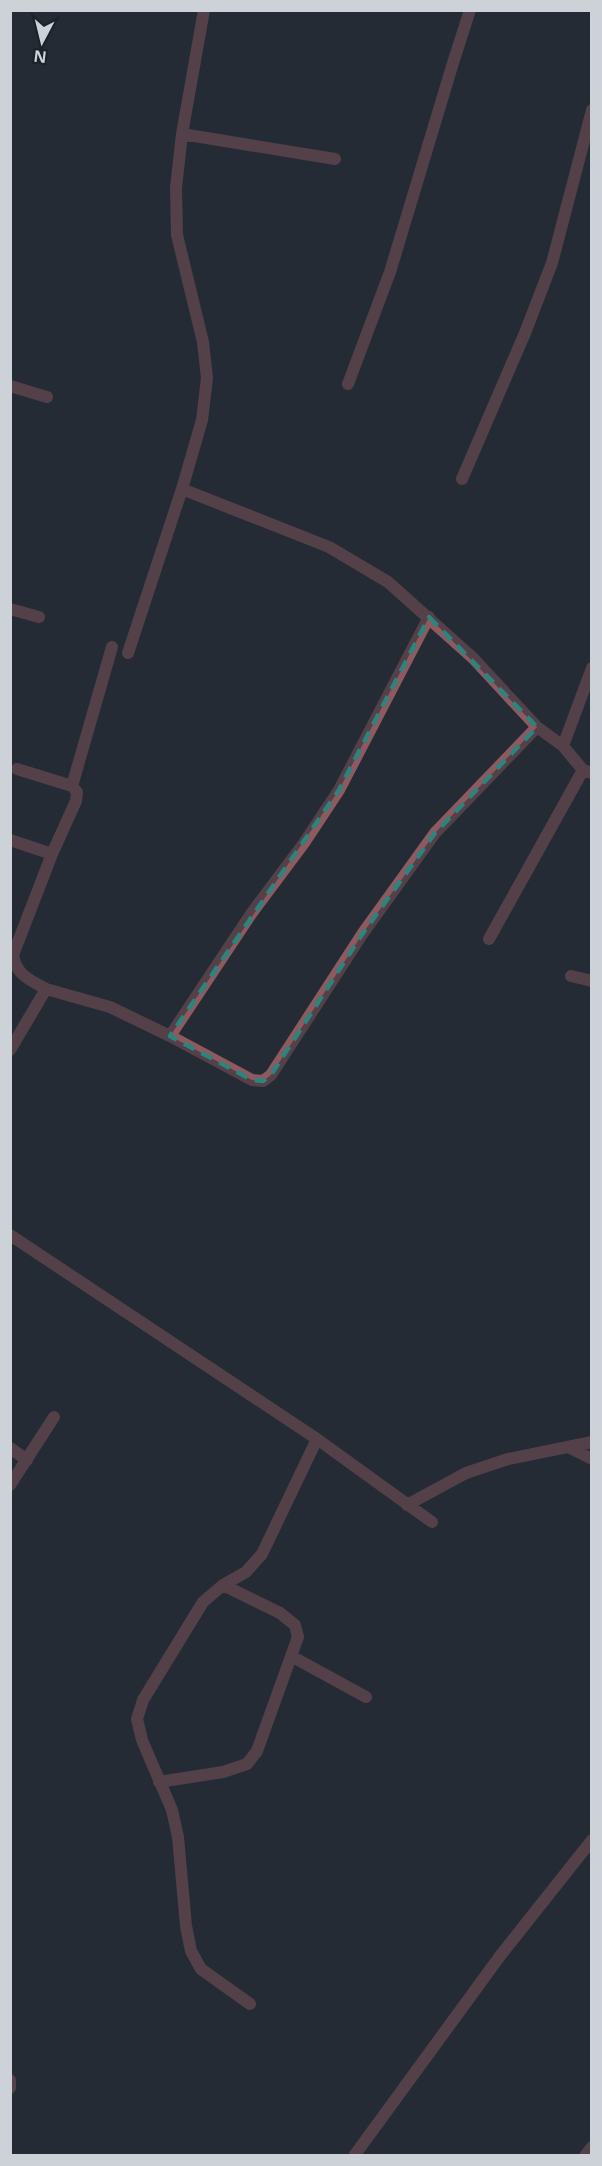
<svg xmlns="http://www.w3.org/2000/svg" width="602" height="2166" viewBox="0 0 602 2166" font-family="'Open Sans',sans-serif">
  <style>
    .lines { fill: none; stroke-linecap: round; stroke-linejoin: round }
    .service { stroke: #8f5960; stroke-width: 12 }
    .minor { stroke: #8f5960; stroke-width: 12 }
    .marked { fill: none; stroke: #2c847e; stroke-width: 4.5; stroke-dasharray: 12 8; stroke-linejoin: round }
  </style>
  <rect width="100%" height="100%" fill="#242b34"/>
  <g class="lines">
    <path class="service" d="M10 1448 27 1460
      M10 1485 54 1417
      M10 2080V2088"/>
    <path class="minor" d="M204 10 182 134 176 188 177 235 203 342 207 378 202 420 182 489 329 547 388 582 473 658 537 727 563 746 583 770 592 773
      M182 134 335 159
      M348 384 390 272 453 63 470 10
      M10 386 47 397
      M462 479 525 333 552 263 592 110
      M10 609 39 617
      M128 653 182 489
      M563 746 592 668
      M17 769 72 786 77 792 76 801 52 854 13 955C16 975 30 980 46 989
      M72 786 112 647
      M10 840 52 854
      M489 939 583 770
      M571 976 592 981
      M170 1036 252 1080 263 1081 271 1075 363 933 435 833 537 727
      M10 1050 46 989 110 1007 170 1036 251 914 304 843 339 790 429 617
      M10 1235 317 1439 432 1522
      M568 1447 592 1459
      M407 1505 466 1473 508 1459 592 1442
      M291 1656 366 1697
      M159 1782 223 1772 247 1764 257 1751 298 1637 295 1625 280 1613 223 1585
      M250 2004 201 1969 191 1951 186 1926 178 1837 172 1810 142 1740 137 1719 143 1700 203 1602 223 1585 246 1572 262 1554 317 1439
      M354 2156 500 1956 592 1840
      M585 2156 592 2147"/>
  </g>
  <path d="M0 0H602V2166H0ZM429 617 537 727 435 833 363 933 271 1075 263 1081 252 1080 170 1036 339 790Z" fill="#242b34" fill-opacity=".55" fill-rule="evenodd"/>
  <path class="marked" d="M429 617 537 727 435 833 363 933 271 1075 263 1081 252 1080 170 1036 339 790Z"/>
  <rect width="602" height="2166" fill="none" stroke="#cdd2d8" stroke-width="24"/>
  <g transform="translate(42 42) rotate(187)" stroke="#1b222a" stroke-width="4.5" paint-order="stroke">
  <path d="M0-4.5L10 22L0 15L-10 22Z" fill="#cdd2d8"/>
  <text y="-9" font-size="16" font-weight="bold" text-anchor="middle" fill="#cdd2d8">N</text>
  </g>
</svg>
